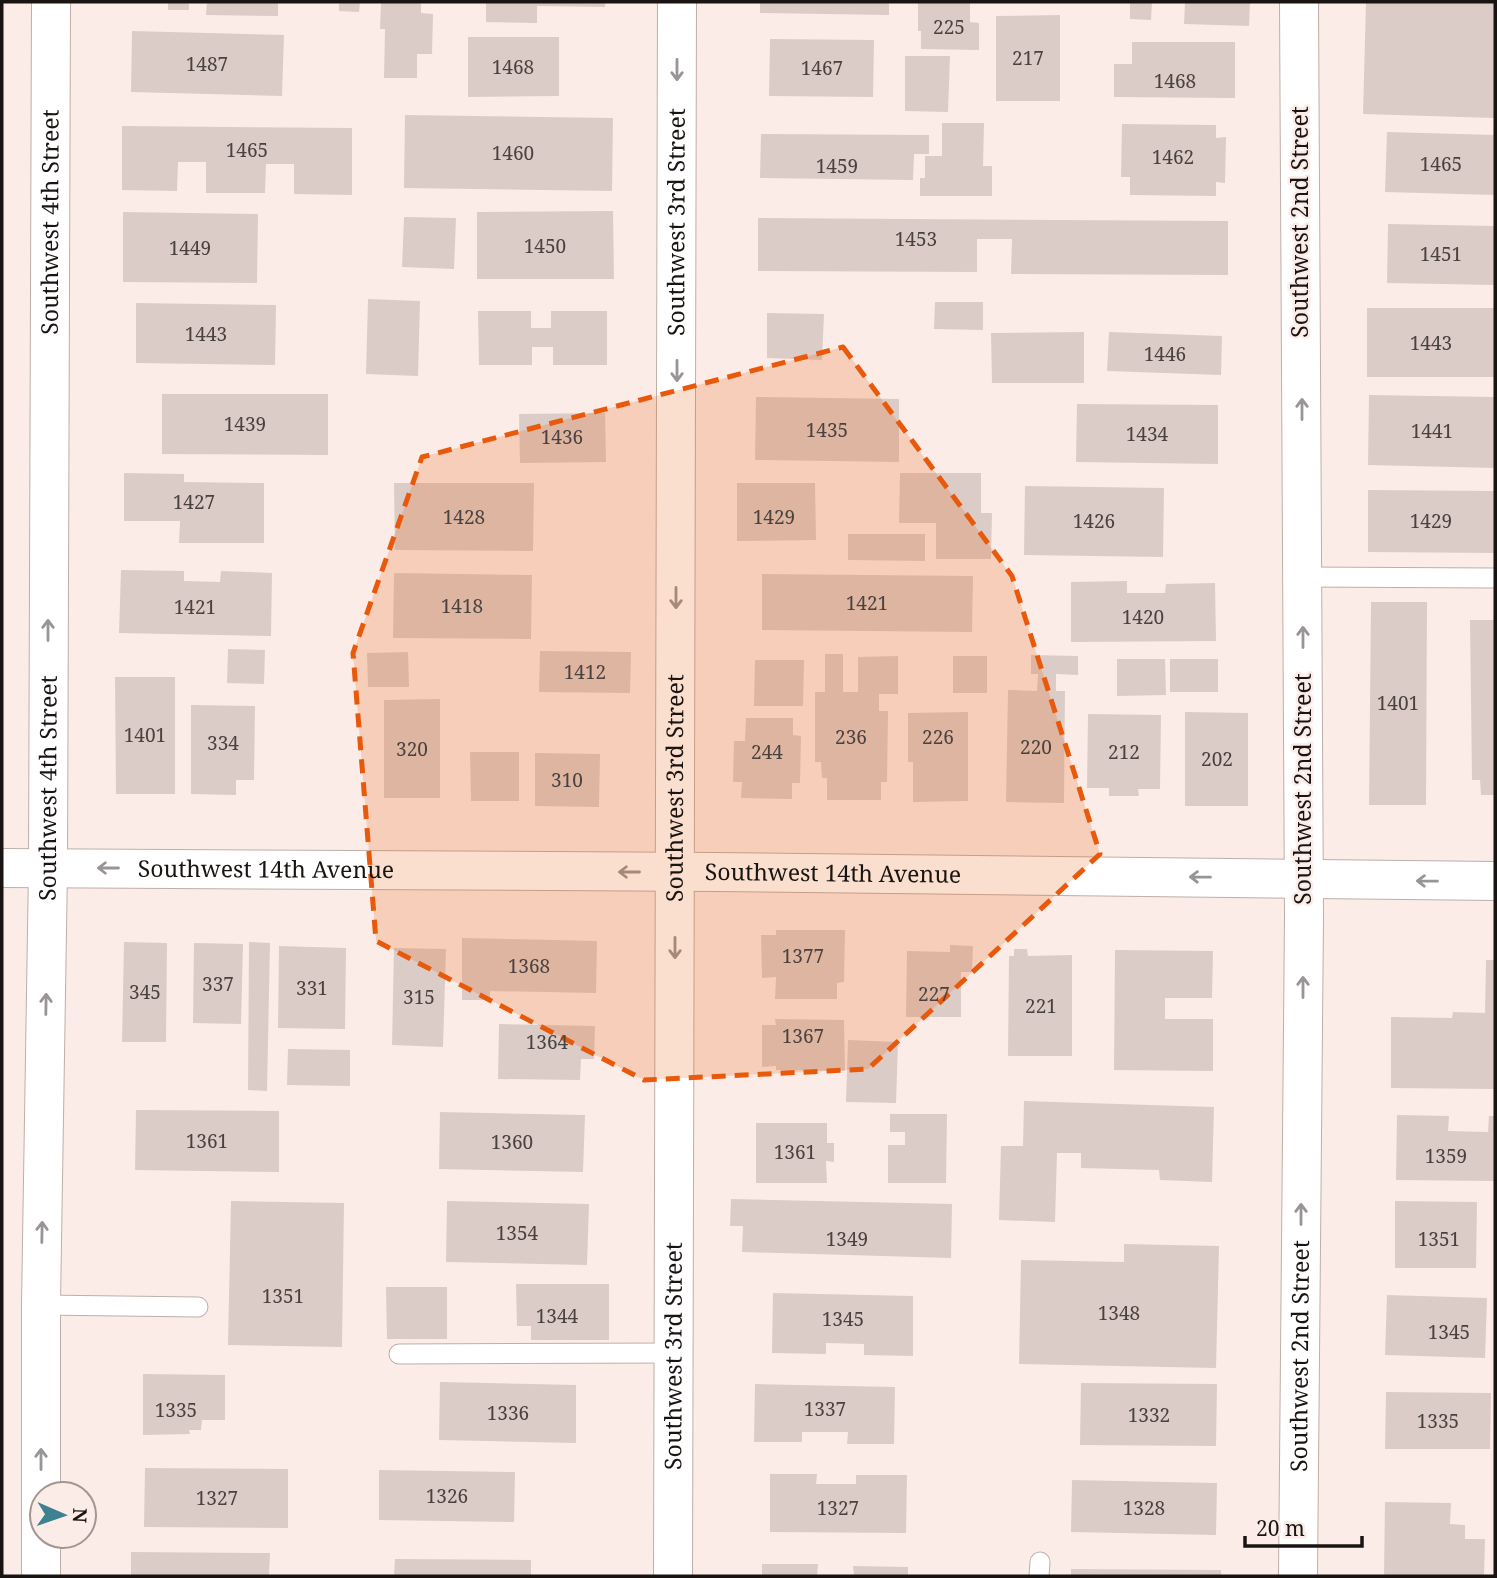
<svg xmlns="http://www.w3.org/2000/svg" width="1497" height="1578" viewBox="0 0 1497 1578" font-family="'Noto Serif',serif">
  <style>
    .building { fill: #dcccc7 }
    .lines { fill: none; stroke-linecap: round; stroke-linejoin: round }
    .lane-casing { stroke: #bdafa9; stroke-width: 21 }
    .street-casing { stroke: #bdafa9; stroke-width: 40 }
    .lane { stroke: #fff; stroke-width: 19 }
    .street { stroke: #fff; stroke-width: 38 }
    .oneway { stroke: #989594 }
    .marked { fill: #e8590c; fill-opacity: 0.2; stroke: #e8590c; stroke-width: 5; stroke-dasharray: 14 9; stroke-linejoin: round }
    .labels { text-anchor: middle; stroke-width: 5; stroke-linejoin: round; paint-order: stroke }
    .number-label { font-size: 19px; fill: #4a423f }
    .street-label { font-size: 23px; fill: #191412; stroke: #fcece7 }
  </style>
  <rect width="100%" height="100%" fill="#fcece7"/>
  <path class="building" d="M168 2H189V10H168Z
    M207 2H278V16L206 15Z
    M339 2H360L359 12 339 11Z
    M381 2H421V13L433 14 432 54H417V78H384L385 29H380Z
    M486 2H605V7L537 6V23L486 22Z
    M760 2H889V15L760 13Z
    M918 2H970V22L979 23V50L921 49V31H918Z
    M1130 2H1152L1151 20 1130 19Z
    M1185 2H1250L1249 26 1184 24Z
    M1366 2H1495V118L1363 114Z
    M1060 15V101H996V16Z
    M132 31 284 35 282 96 131 92Z
    M468 37H559V96L468 97Z
    M770 39 874 40 873 97 769 96Z
    M1132 42H1235V98L1114 97V64H1132Z
    M905 56H950L948 112 905 111Z
    M405 115 613 118 612 191 404 188Z
    M942 123H984L983 166H992V196H920V178H925V156H942Z
    M1122 124 1216 125V138L1226 137 1225 183 1216 182V196L1130 195V177H1121Z
    M122 126 352 128V195L294 194V164H266L265 193H206V162H178L177 191 122 190Z
    M1387 132 1495 135V195L1385 192Z
    M761 134 929 135V154H914L913 180 760 178Z
    M613 211 614 279H477V212Z
    M123 212 258 214 257 283 123 282Z
    M404 217 456 218 454 269 402 267Z
    M758 218 1228 221V275L1011 274 1012 239H977V272L758 271Z
    M1388 224 1495 226V285L1387 283Z
    M368 299 420 301 418 376 366 374Z
    M935 302H983V330L934 329Z
    M136 303 276 305 275 365 136 363Z
    M1367 308H1495V377H1367Z
    M478 311H531V328H551V311H607V365H553V347H532V365H479Z
    M767 313 824 314 822 360 767 358Z
    M1084 332V383H992L991 333Z
    M1109 332 1222 336 1221 375 1107 371Z
    M162 394H328V455L162 454Z
    M1369 395 1495 397V468L1368 465Z
    M756 397 899 399V462L755 460Z
    M1077 404 1218 405V464L1076 462Z
    M605 413 606 462 520 463 519 414Z
    M124 473 184 474V482L264 483V543H179L180 521H124Z
    M900 473H981V513H992L991 559H936V523H899Z
    M394 483H534L533 551 395 550Z
    M737 483H815L816 540 737 541Z
    M1025 486 1164 488 1163 557 1024 555Z
    M1368 490 1495 491V553L1368 552Z
    M848 534H925V561L848 560Z
    M121 570 184 571V581L220 582 221 571 272 573 271 636 119 633Z
    M394 573 532 575 531 639 393 638Z
    M762 574 973 576 972 632 762 630Z
    M1127 581V593H1165L1166 584 1215 583 1216 641 1071 642V582Z
    M1371 602H1427L1426 805H1369Z
    M1470 620H1495V795H1481L1480 780H1472Z
    M228 649 265 650 264 684 227 683Z
    M540 651 631 652 630 693 539 692Z
    M408 652 409 687H368L367 653Z
    M825 654H843V692H858V657L898 656V694H879V711H888L887 782H881V800H827V778H822L821 762H815V692H825Z
    M1031 655 1078 656V675L1056 674V691H1065L1064 803 1006 802 1008 690 1037 691 1038 674H1031Z
    M953 656H987V693H953Z
    M1117 659H1165L1166 695 1117 696Z
    M1170 659H1218V692H1170Z
    M755 660H804L803 706H754Z
    M115 677H175V794H116Z
    M440 699V798H384V700Z
    M191 705 255 706 254 780H236V795L191 794Z
    M968 712V801L913 802V762H908V713Z
    M1185 712 1248 713V806H1185Z
    M1088 714 1161 715 1160 789H1138L1139 796H1109V788H1087Z
    M746 718H793V735L801 736 800 783H792V799L741 798 742 782H733L734 741H745Z
    M470 752H519V801H471Z
    M535 753 600 754 599 807 535 806Z
    M776 930H845L844 982 837 983V999H775L776 977 762 978 761 935H776Z
    M462 938 597 941 596 993 490 991V1000H462Z
    M124 942 167 943 166 1042H122Z
    M249 942 270 943 267 1091 248 1090Z
    M194 943 243 944 241 1024 193 1023Z
    M950 945 973 946 972 972H961V1017H906L907 951 950 952Z
    M279 946 346 948 345 1029 278 1028Z
    M394 948 446 949 443 1047 392 1045Z
    M1014 949H1027L1028 956 1072 955V1056H1008L1009 956H1014Z
    M1115 950 1213 951 1212 998H1165V1019H1213V1071L1114 1070Z
    M1486 960H1495V1089L1391 1088V1017L1452 1018 1453 1012 1485 1013Z
    M775 1019 844 1020 845 1071 776 1070V1066L762 1067V1025H776Z
    M499 1024 595 1026 594 1059H581L580 1080 498 1079Z
    M848 1040 898 1042 896 1103 846 1102Z
    M288 1049 350 1050V1086L287 1085Z
    M1024 1101 1214 1107 1212 1182 1160 1180 1159 1170 1081 1168V1153H1057L1055 1222 999 1220 1001 1146H1023Z
    M136 1110 279 1111V1172L135 1170Z
    M440 1112 585 1115 583 1172 439 1169Z
    M890 1114H947L946 1183H888V1145H905V1132H890Z
    M1397 1115 1449 1116 1448 1131 1488 1132 1489 1116H1495V1181L1396 1180Z
    M756 1123H827V1143H834V1162L826 1161 827 1183H756Z
    M731 1199 952 1204 951 1258 742 1252 743 1226H730Z
    M231 1201 344 1203 342 1347 228 1345Z
    M447 1201 589 1204 587 1265 446 1262Z
    M1395 1201 1477 1202 1476 1268H1395Z
    M1124 1244 1219 1246 1216 1368 1019 1364 1021 1260 1124 1262Z
    M516 1284H609V1340H531V1326H517Z
    M386 1287H447V1339H387Z
    M773 1293 913 1296V1356L864 1355V1344L826 1343V1354L772 1353Z
    M1387 1295 1487 1298 1485 1358 1385 1355Z
    M143 1374 225 1375V1420H202L201 1430H189L190 1434 143 1435Z
    M440 1382 576 1385V1443L439 1440Z
    M1081 1383 1217 1384 1216 1446 1080 1445Z
    M755 1384 895 1387 894 1444H847L848 1432H802V1442H754Z
    M1386 1392 1491 1393 1490 1449H1385Z
    M145 1468 288 1469V1528L144 1527Z
    M379 1470 515 1472 514 1522 379 1520Z
    M770 1474H817L816 1484H856V1475H907L906 1533 770 1532Z
    M1072 1480 1217 1483 1216 1535 1071 1532Z
    M1385 1502 1451 1503 1450 1524 1465 1525V1539H1485L1484 1576H1384Z
    M131 1552 270 1553 269 1576H131Z
    M395 1559 531 1560V1576H394Z
    M762 1564H818L817 1576H762Z
    M853 1566 908 1567V1576H854Z
    M1071 1569 1221 1570V1576H1071Z"/>
  <g class="lines">
    <defs>
      <path id="lane" d="M1303 577 1495 578
        M41 1305 198 1307
        M399 1354 674 1353
        M1039 1576 1040 1562"/>
      <g id="street">
        <path id="s1" d="M2 868 714 872 1495 881"/>
        <path id="s2" d="M41 1576V1305L48 868 51 2"/>
        <path id="s3" d="M673 1576 677 2"/>
        <path id="s4" d="M1298 1576 1304 916 1299 2"/>
      </g>
    </defs>
    <use href="#lane" class="lane-casing"/>
    <use href="#street" class="street-casing"/>
    <use href="#lane" class="lane"/>
    <use href="#street" class="street"/>
  </g>
  <defs><path id="oneway-shaft" d="M-6 0H5M1.5-3L5.5 0L1.5 3" fill="none" stroke-width="1.6" stroke-linecap="round" stroke-linejoin="round" transform="scale(1.75)"/></defs>
  <g class="oneway">
    <use href="#oneway-shaft" transform="translate(677 70) rotate(90)"/>
    <use href="#oneway-shaft" transform="translate(677 371) rotate(90)"/>
    <use href="#oneway-shaft" transform="translate(1302 409) rotate(-90)"/>
    <use href="#oneway-shaft" transform="translate(676 598) rotate(90)"/>
    <use href="#oneway-shaft" transform="translate(48 630) rotate(-90)"/>
    <use href="#oneway-shaft" transform="translate(1303 637) rotate(-90)"/>
    <use href="#oneway-shaft" transform="translate(108 868) rotate(-180)"/>
    <use href="#oneway-shaft" transform="translate(629 872) rotate(-180)"/>
    <use href="#oneway-shaft" transform="translate(1200 877) rotate(-179)"/>
    <use href="#oneway-shaft" transform="translate(1427 881) rotate(-179)"/>
    <use href="#oneway-shaft" transform="translate(675 948) rotate(90)"/>
    <use href="#oneway-shaft" transform="translate(1303 987) rotate(-90)"/>
    <use href="#oneway-shaft" transform="translate(46 1004) rotate(-89)"/>
    <use href="#oneway-shaft" transform="translate(1301 1214) rotate(-90)"/>
    <use href="#oneway-shaft" transform="translate(42 1232) rotate(-89)"/>
    <use href="#oneway-shaft" transform="translate(41 1459) rotate(-90)"/>
  </g>
  <path class="marked" d="M843 347 1012 576 1100 854 868 1069 644 1080 376 941 353 653 422 457Z"/>
  <g class="labels">
    <g class="number-label">
      <text x="949" y="34">225</text>
      <text x="1028" y="65">217</text>
      <text x="207" y="71">1487</text>
      <text x="513" y="74">1468</text>
      <text x="822" y="75">1467</text>
      <text x="1175" y="88">1468</text>
      <text x="247" y="157">1465</text>
      <text x="513" y="160">1460</text>
      <text x="1173" y="164">1462</text>
      <text x="1441" y="171">1465</text>
      <text x="837" y="173">1459</text>
      <text x="916" y="246">1453</text>
      <text x="545" y="253">1450</text>
      <text x="190" y="255">1449</text>
      <text x="1441" y="261">1451</text>
      <text x="206" y="341">1443</text>
      <text x="1431" y="350">1443</text>
      <text x="1165" y="361">1446</text>
      <text x="245" y="431">1439</text>
      <text x="827" y="437">1435</text>
      <text x="1432" y="438">1441</text>
      <text x="1147" y="441">1434</text>
      <text x="562" y="444">1436</text>
      <text x="194" y="509">1427</text>
      <text x="464" y="524">1428</text>
      <text x="774" y="524">1429</text>
      <text x="1094" y="528">1426</text>
      <text x="1431" y="528">1429</text>
      <text x="867" y="610">1421</text>
      <text x="462" y="613">1418</text>
      <text x="195" y="614">1421</text>
      <text x="1143" y="624">1420</text>
      <text x="585" y="679">1412</text>
      <text x="1398" y="710">1401</text>
      <text x="145" y="742">1401</text>
      <text x="851" y="744">236</text>
      <text x="938" y="744">226</text>
      <text x="223" y="750">334</text>
      <text x="1036" y="754">220</text>
      <text x="412" y="756">320</text>
      <text x="767" y="759">244</text>
      <text x="1124" y="759">212</text>
      <text x="1217" y="766">202</text>
      <text x="567" y="787">310</text>
      <text x="803" y="963">1377</text>
      <text x="529" y="973">1368</text>
      <text x="218" y="991">337</text>
      <text x="312" y="995">331</text>
      <text x="145" y="999">345</text>
      <text x="934" y="1001">227</text>
      <text x="419" y="1004">315</text>
      <text x="1041" y="1013">221</text>
      <text x="803" y="1043">1367</text>
      <text x="547" y="1049">1364</text>
      <text x="207" y="1148">1361</text>
      <text x="512" y="1149">1360</text>
      <text x="795" y="1159">1361</text>
      <text x="1446" y="1163">1359</text>
      <text x="517" y="1240">1354</text>
      <text x="847" y="1246">1349</text>
      <text x="1439" y="1246">1351</text>
      <text x="283" y="1303">1351</text>
      <text x="1119" y="1320">1348</text>
      <text x="557" y="1323">1344</text>
      <text x="843" y="1326">1345</text>
      <text x="1449" y="1339">1345</text>
      <text x="825" y="1416">1337</text>
      <text x="176" y="1417">1335</text>
      <text x="508" y="1420">1336</text>
      <text x="1149" y="1422">1332</text>
      <text x="1438" y="1428">1335</text>
      <text x="447" y="1503">1326</text>
      <text x="217" y="1505">1327</text>
      <text x="838" y="1515">1327</text>
      <text x="1144" y="1515">1328</text>
    </g>
    <g class="street-label">
      <text dy="8" stroke="none"><textPath href="#s2" startOffset="1354">Southwest 4th Street</textPath></text>
      <text dy="8" stroke="none"><textPath href="#s3" startOffset="1354">Southwest 3rd Street</textPath></text>
      <text transform="translate(1300 222) rotate(-90)" y="8">Southwest 2nd Street</text>
      <text dy="8" stroke="none"><textPath href="#s2" startOffset="788">Southwest 4th Street</textPath></text>
      <text dy="8" stroke="none"><textPath href="#s3" startOffset="788">Southwest 3rd Street</textPath></text>
      <text transform="translate(1303 789) rotate(-90)" y="8">Southwest 2nd Street</text>
      <text dy="8" stroke="none"><textPath href="#s1" startOffset="264">Southwest 14th Avenue</textPath></text>
      <text dy="8" stroke="none"><textPath href="#s1" startOffset="831">Southwest 14th Avenue</textPath></text>
      <text dy="8" stroke="none"><textPath href="#s3" startOffset="220">Southwest 3rd Street</textPath></text>
      <text dy="8" stroke="none"><textPath href="#s4" startOffset="220">Southwest 2nd Street</textPath></text>
    </g>
  </g>
  <rect width="1497" height="1578" fill="none" stroke="#191412" stroke-width="7"/>
  <g transform="translate(63 1515) rotate(92)"><circle r="33" fill="#fcece7" stroke="#a19692" stroke-width="2"/>
  <path d="M0-5L12 26L0 18L-12 26Z" fill="#3e8191"/>
  <text y="-10" font-size="19" font-weight="bold" text-anchor="middle" fill="#191412">N</text>
  </g>
  <path d="M1245 1536v10h117v-10" fill="none" stroke="#191412" stroke-width="3.5"/>
  <text x="1256" y="1536" font-size="21" fill="#191412" stroke="#fcece7" stroke-width="5" paint-order="stroke">20 m</text>
</svg>
